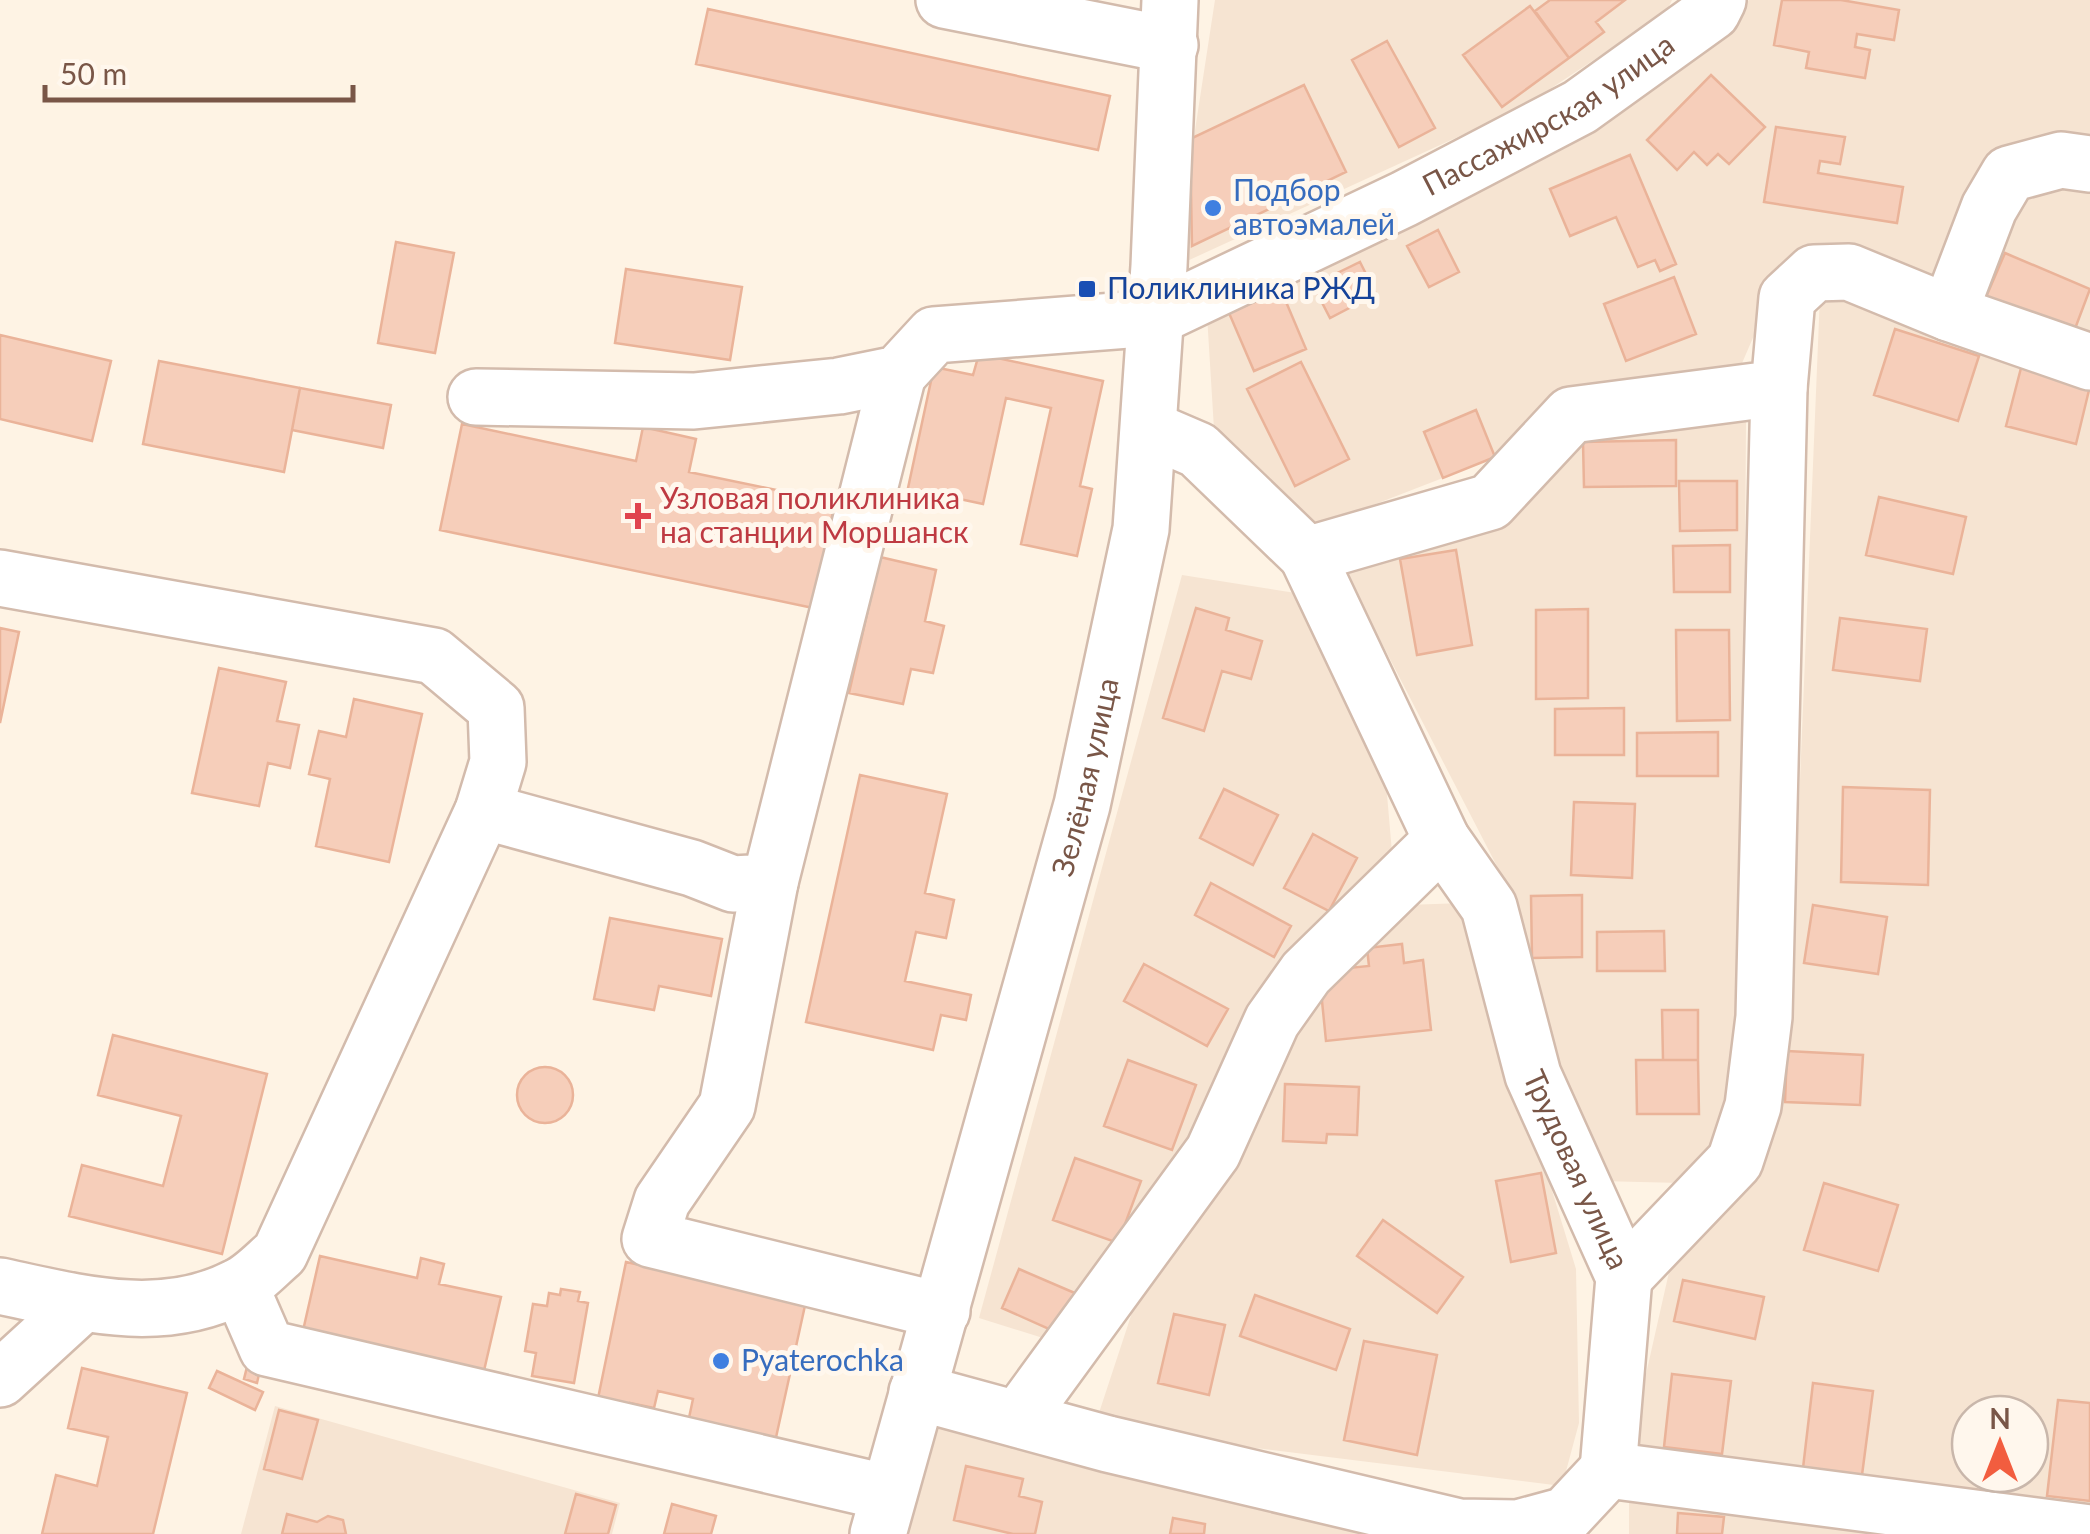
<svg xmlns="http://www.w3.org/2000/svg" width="2090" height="1534" viewBox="0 0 2090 1534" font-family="Lato,sans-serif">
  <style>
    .residential { fill: #f6e4d2; fill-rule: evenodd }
    .building { fill: #f6ceba; stroke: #eab399; stroke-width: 2.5 }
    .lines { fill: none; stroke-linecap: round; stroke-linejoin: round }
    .minor-casing { stroke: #d3bbac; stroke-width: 60 }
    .minor { stroke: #fff; stroke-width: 55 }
    .shop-dot { fill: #3f7fe0; stroke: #fff7ed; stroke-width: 4 }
    .transit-dot { fill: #1a4fb4; stroke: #fff7ed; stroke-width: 4 }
    .health-dot { fill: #e0444e; stroke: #fff7ed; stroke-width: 4 }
    .labels { text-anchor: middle; stroke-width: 10; stroke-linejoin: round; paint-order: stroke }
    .street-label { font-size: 30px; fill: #795647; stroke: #fff7ed }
    .shop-label { font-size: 30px; fill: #366cbe; stroke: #fff7ed; text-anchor: start }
    .transit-label { font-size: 30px; fill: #164399; stroke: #fff7ed; text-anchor: start }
    .health-label { font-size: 30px; fill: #be3a42; stroke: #fff7ed; text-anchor: start }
  </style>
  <rect width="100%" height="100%" fill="#fef3e4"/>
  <path class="residential" d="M1215 0H1672L1666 12 1523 107 1174 267Z
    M1749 0H2090V352L1781 273 1733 384 1515 450 1319 526 1214 429 1207 315 1606 125Z
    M1820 295 2090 376V1513L1637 1449 1635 1423 1674 1250 1762 1167 1790 1023ZM1970 1414H2030V1474H1970Z
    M1746 422 1742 1016 1722 1147 1681 1183 1600 1181 1547 1067 1500 872 1344 570 1581 424Z
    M1182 575 1302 594 1386 783 1393 864 1062 1344 979 1318Z
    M1464 903 1576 1269 1579 1423 1562 1486 1094 1428 1150 1258 1314 977 1406 905Z
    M275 1406 620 1503 612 1534H241Z
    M936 1423 1382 1534H907Z
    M1629 1495 1925 1534H1629Z"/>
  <path class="building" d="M1550 0H1625L1596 22 1604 32 1569 58 1535 11Z
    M1782 0H1841L1899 10 1894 40 1857 34 1855 47 1870 50 1865 78 1806 68 1809 52 1774 45Z
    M1530 6 1569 58 1502 107 1463 55Z
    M708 9 1110 96 1098 150 696 64Z
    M1387 41 1435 128 1399 147 1352 60Z
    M1711 75 1765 127 1729 164 1718 154 1707 165 1694 152 1677 170 1647 140Z
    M1304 85 1346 172 1192 246 1190 139Z
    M1776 127 1845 137 1840 164 1820 161 1818 173 1903 187 1897 223 1764 202Z
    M1630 155 1676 264 1660 271 1655 260 1638 267 1616 217 1570 236 1550 189Z
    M1438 230 1459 272 1429 287 1407 246Z
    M396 242 454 253 435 353 378 343Z
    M2005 253 2090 289 2073 334 1986 297Z
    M1360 262 1376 294 1330 318 1313 285Z
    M626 269 742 287 730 360 615 343Z
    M1674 277 1696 334 1626 361 1604 304Z
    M1281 290 1306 349 1254 371 1229 313Z
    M1895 329 1979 356 1958 421 1874 395Z
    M0 335 111 361 92 441 0 419Z
    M979 354 1103 381 1080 486 1092 489 1077 556 1021 544 1051 408 1006 398 983 504 908 488 934 367 973 375Z
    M159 361 300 388 284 472 143 444Z
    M1301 362 1349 459 1295 486 1247 389Z
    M2021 368 2090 386 2076 444 2006 426Z
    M300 388 391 405 383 448 292 430Z
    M1476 410 1495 457 1443 478 1424 432Z
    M462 424 636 461 643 427 696 439 689 472 835 502 813 608 440 530Z
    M1676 440V486L1584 487 1583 442Z
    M1679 481H1737V530L1680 531Z
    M1879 497 1966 517 1953 574 1866 555Z
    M1730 545V592H1674L1673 546Z
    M1456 550 1472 645 1417 655 1400 559Z
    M880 557 936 570 925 621 944 626 933 673 911 669 903 704 849 693Z
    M1196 608 1229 618 1226 630 1262 641 1251 679 1222 671 1204 731 1163 718Z
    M1588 609V698L1536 699V610Z
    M1840 618 1927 629 1920 681 1833 670Z
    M0 628 19 632 0 723Z
    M1676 630H1729L1730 720 1677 721Z
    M219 668 286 682 277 721 299 725 290 768 268 763 259 806 192 793Z
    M354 699 422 714 389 862 316 846 330 779 309 774 319 731 346 737Z
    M1624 708V755H1555V709Z
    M1718 732V776H1637V733Z
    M860 775 947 794 925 893 954 900 946 938 916 932 905 981 971 995 966 1020 941 1015 933 1050 806 1022Z
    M1843 787 1930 790 1928 885 1841 882Z
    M1224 789 1278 815 1253 865 1200 838Z
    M1574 802 1635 804 1632 878 1571 875Z
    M1313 834 1357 858 1329 911 1284 888Z
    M1211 883 1291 926 1274 957 1195 915Z
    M1582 895V957L1532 958 1531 896Z
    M1813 905 1887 917 1878 974 1804 963Z
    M610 918 722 939 711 996 659 986 654 1010 594 999Z
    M1664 931 1665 971H1597V932Z
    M1402 944 1404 963 1423 960 1431 1030 1326 1041 1319 971 1369 966 1367 948Z
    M1144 964 1228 1009 1207 1046 1124 1001Z
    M1662 1010H1698V1060H1663Z
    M113 1035 267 1074 222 1254 69 1216 82 1165 163 1186 181 1116 98 1095Z
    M1787 1051 1863 1055 1860 1105 1785 1102Z
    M1128 1060 1196 1085 1172 1150 1104 1126Z
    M1636 1060H1698L1699 1114H1637Z
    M517 1095a28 28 0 1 1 56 0a28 28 0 1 1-56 0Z
    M1285 1084 1359 1087 1357 1135 1327 1134 1326 1143 1283 1141Z
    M1075 1158 1141 1181 1118 1243 1053 1220Z
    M1541 1173 1556 1253 1511 1262 1496 1181Z
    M1824 1183 1898 1205 1878 1271 1804 1250Z
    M1383 1220 1463 1277 1437 1313 1357 1256Z
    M320 1256 417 1278 421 1258 444 1264 439 1284 501 1297 483 1375 302 1335Z
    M626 1262 806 1301 773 1451 686 1432 693 1399 658 1391 654 1408 630 1403 626 1419 595 1413Z
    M1019 1269 1084 1297 1067 1337 1002 1308Z
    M1683 1280 1764 1297 1755 1339 1674 1321Z
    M561 1289 580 1292 578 1301 588 1303 574 1383 532 1376 536 1353 525 1351 533 1304 547 1306 549 1293 560 1295Z
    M1255 1295 1350 1329 1336 1370 1240 1336Z
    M1174 1314 1225 1325 1209 1395 1158 1383Z
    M1364 1341 1437 1355 1417 1455 1344 1440Z
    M249 1359 262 1361 257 1383 244 1379Z
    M82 1368 187 1393 153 1534H42L56 1475 97 1486 108 1437 68 1428Z
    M217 1371 263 1392 255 1410 209 1388Z
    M1672 1374 1731 1381 1722 1454 1664 1447Z
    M1813 1383 1873 1391 1862 1475 1803 1468Z
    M2058 1400 2090 1403V1501L2047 1496Z
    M279 1410 318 1420 302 1479 264 1469Z
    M966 1466 1023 1479 1019 1496 1042 1502 1035 1534H1013L954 1520Z
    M576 1494 616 1505 608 1534H565Z
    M672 1504 716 1516 711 1534H664Z
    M1678 1513 1724 1517 1722 1534H1677Z
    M287 1514 317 1522 328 1516 343 1520 346 1534H282Z
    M1173 1518 1205 1524 1204 1534H1170Z"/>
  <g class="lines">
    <defs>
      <g id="minor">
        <path d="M944 0 1170 45"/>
        <path d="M1949 313 1989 208 2009 174 2061 160 2090 164"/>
        <path id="s1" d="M476 397 694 401 839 386 898 374 934 335 1154 318 1404 199 1580 107 1712 12 1718 0"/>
        <path d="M1149 429 1198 450 1307 555 1490 502 1571 415 1779 388 1787 298 1814 273 1849 272 1949 313 2090 362"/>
        <path id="s2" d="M1307 555 1442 840 1489 907 1533 1075 1624 1277 1608 1470"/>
        <path d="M0 578 434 656 496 708 498 762 483 811 280 1253C267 1264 253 1280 237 1287 161 1326 79 1303 0 1286"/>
        <path d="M483 811 692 868 733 884 770 882 898 374"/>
        <path d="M770 882 727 1106 662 1201 650 1239 942 1311"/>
        <path d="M1624 1277 1735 1161 1753 1106 1764 1017 1779 388"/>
        <path d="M240 1286 267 1348 889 1493"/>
        <path d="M0 1379 82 1304"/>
        <path d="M917 1392 1108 1444 1459 1527 1518 1528 1566 1515 1608 1470"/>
        <path d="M1018 1419 1213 1152 1272 1021 1306 973 1442 840"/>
        <path d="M1608 1470 2090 1533"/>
        <path id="s3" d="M878 1534 1082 805 1141 529 1159 266 1170 0"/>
      </g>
    </defs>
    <use href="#minor" class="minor-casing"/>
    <use href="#minor" class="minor"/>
  </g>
  <g class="shop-dot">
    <circle cx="1213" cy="208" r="10"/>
    <circle cx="721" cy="1361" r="10"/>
  </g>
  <rect class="transit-dot" x="1077" y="279" width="20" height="20" rx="5"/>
  <path class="health-dot" d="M633 501h10v10h10v10h-10v10h-10v-10h-10v-10h10z"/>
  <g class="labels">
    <g class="street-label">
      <text dy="10" stroke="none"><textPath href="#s1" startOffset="1142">Пассажирская улица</textPath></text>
      <text dy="10" stroke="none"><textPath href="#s3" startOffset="785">Зелёная улица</textPath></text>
      <text dy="10" stroke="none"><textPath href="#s2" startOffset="675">Трудовая улица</textPath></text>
    </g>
    <g class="shop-label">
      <text x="1233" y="201">Подбор<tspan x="1233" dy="34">автоэмалей</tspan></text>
      <text x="741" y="1371">Pyaterochka</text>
    </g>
    <g class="transit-label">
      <text x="1107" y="299">Поликлиника РЖД</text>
    </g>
    <g class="health-label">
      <text x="660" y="509">Узловая поликлиника<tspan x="660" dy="34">на станции Моршанск</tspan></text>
    </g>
  </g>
  <g transform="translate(2000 1444)"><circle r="48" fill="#fff7ed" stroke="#c9b7ab" stroke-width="2.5"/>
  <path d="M0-8L18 38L0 25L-18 38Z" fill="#f25d3f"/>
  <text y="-15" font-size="28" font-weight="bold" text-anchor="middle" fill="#795647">N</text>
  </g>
  <path d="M45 85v15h308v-15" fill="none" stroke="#795647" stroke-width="5"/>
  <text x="60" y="85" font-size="30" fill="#795647" stroke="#fff7ed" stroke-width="8" paint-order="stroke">50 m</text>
</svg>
